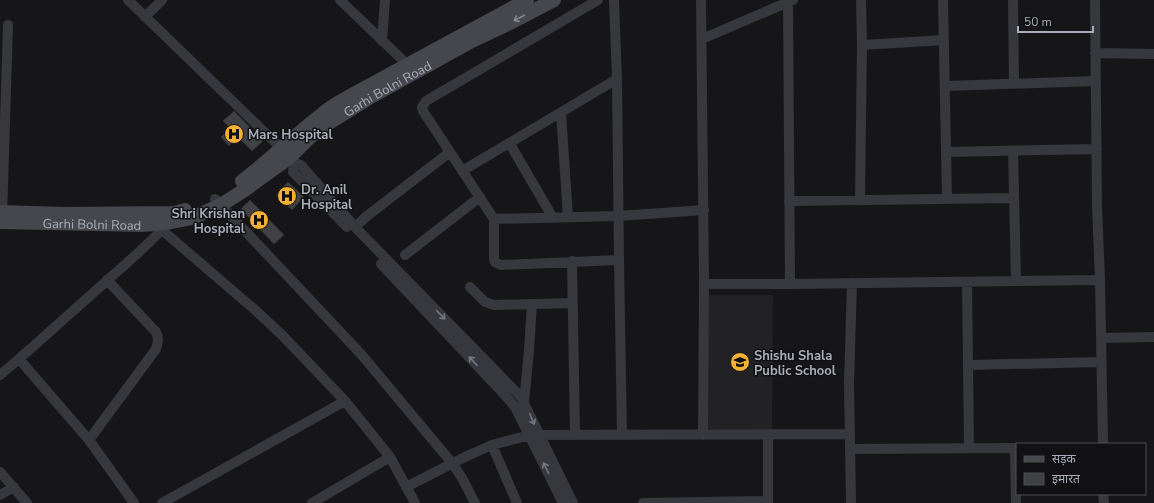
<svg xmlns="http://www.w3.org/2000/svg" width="1154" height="503" viewBox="0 0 1154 503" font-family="'Nunito Sans','Noto Sans Devanagari',sans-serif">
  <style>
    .built { fill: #222225 }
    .building { fill: #404145; stroke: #303034 }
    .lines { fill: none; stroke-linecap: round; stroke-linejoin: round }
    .minor { stroke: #37383d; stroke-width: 10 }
    .secondary { stroke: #45474d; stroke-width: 14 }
    .oneway { stroke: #858993 }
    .oneway2 { stroke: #757881 }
    .labels { text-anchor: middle; stroke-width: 3; stroke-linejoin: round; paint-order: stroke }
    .street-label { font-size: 13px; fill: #a8adb8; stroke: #111113 }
    .poi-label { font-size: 13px; font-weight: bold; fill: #a8adb8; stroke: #111113; text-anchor: start }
  </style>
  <rect width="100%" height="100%" fill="#161618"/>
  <path class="built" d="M708 295H773L772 429H708Z"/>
  <path class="building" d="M234 111 263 141 252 151 238 137 229 146 221 137 230 128 223 121Z
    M288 182 304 197 292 210 276 195Z
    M250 200 284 235 274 244 241 209Z"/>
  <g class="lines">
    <path class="minor" d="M128 0 282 149 294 163 301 165 355 227 521 397 573 503
      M340 0 412 69
      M598 0 426 101 422 107 423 111 494 219V259L495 262 501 265 619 260
      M614 0 617 79 619 260 622 435
      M701 0 704 284 703 435
      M943 0 947 198
      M1013 0 1014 83
      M1095 0 1097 206 1100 280 1103 444
      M788 2 790 284
      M145 17 162 0
      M702 39 793 0
      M382 41 385 0
      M862 45 944 40
      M1095 53 1154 54
      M945 86 1096 81
      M561 113 568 217
      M510 144 553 218
      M1013 151 1016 281
      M946 152 1097 149
      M294 163 293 172 347 227
      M462 171 617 79
      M215 199 361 354 452 463 462 478 475 503
      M860 200 862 45 861 0
      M789 201 1014 198
      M2 218 8 25
      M494 219 618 216 704 210
      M355 227 367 216 450 152
      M162 230 254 309 282 335 345 401 390 457 415 503
      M405 255 480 197
      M572 261 575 435
      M381 264 505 395 515 407 563 503
      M967 282 969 448
      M704 284H790L1100 280
      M470 287 485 302 494 305 572 303
      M1101 338 1154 337
      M19 359 89 440 134 503
      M968 365 1101 362
      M0 375 19 359 138 253 162 230 166 225
      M524 403 529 350 532 304
      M768 434V503
      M89 440 156 349C158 342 159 338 156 332L107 280
      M492 445 517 503
      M1015 448 1016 503
      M850 449 1017 448
      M0 472 27 503
      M406 487 467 456 492 445 530 435 850 434
      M1103 494 1104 503
      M0 495 14 487
      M162 503 345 401
      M312 503 390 457
      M643 503 768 501
      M851 503 849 383 852 283"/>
    <g class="secondary">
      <path d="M242 181C270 160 294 136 321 115 330 107 341 101 352 95L527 0"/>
      <path d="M0 212 63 214 174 213 185 210"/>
      <path id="s1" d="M0 222 142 225 167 223 192 218 221 205 246 189 290 157 308 139 332 121 369 98 472 41 508 24 554 0"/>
    </g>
  </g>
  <defs><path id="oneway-shaft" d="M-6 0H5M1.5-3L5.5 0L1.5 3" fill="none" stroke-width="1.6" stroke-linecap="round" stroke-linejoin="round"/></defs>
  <use class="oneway" href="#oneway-shaft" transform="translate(519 18) rotate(152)"/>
  <g class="oneway2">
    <use href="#oneway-shaft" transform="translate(441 315) rotate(46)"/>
    <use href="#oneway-shaft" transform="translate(473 361) rotate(-133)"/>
    <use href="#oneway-shaft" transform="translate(532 419) rotate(66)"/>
    <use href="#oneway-shaft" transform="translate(546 468) rotate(-116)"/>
  </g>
  <defs>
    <symbol id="hospital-disc" viewBox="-11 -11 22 22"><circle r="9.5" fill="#f2b134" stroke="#111113"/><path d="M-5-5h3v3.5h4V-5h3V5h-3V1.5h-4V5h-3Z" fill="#111"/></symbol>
    <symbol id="school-disc" viewBox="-11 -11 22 22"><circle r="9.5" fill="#f2b134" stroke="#111113"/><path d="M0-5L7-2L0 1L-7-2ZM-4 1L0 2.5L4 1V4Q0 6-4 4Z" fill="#111"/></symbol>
  </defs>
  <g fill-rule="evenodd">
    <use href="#hospital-disc" x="223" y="123" width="22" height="22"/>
    <use href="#hospital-disc" x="276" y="185" width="22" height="22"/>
    <use href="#hospital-disc" x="248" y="209" width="22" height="22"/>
    <use href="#school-disc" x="729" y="351" width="22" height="22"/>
  </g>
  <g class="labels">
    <g class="street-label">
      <text dy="5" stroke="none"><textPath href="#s1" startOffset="428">Garhi Bolni Road</textPath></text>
      <text dy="5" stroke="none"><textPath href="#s1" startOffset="92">Garhi Bolni Road</textPath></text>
    </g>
    <g class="poi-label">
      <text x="248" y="139">Mars Hospital</text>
      <text x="301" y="194">Dr. Anil<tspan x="301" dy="15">Hospital</tspan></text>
      <text x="245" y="218" text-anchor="end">Shri Krishan<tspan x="245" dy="15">Hospital</tspan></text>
      <text x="754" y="360">Shishu Shala<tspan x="754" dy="15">Public School</tspan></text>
    </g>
  </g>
  <rect x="1016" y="443" width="130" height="52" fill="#111113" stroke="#4d4f55"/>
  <rect x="1024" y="456" width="20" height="6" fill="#45474d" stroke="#4d4f55"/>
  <text x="1052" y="463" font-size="12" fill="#a8adb8">सड़क</text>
  <rect x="1024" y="473" width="20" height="12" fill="#404145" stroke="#4d4f55"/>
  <text x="1052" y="483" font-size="12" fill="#a8adb8">इमारत</text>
  <path d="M1018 26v6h75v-6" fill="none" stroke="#a8adb8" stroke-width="2"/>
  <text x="1024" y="26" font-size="12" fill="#a8adb8" stroke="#111113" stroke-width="3" paint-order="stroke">50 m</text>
</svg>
